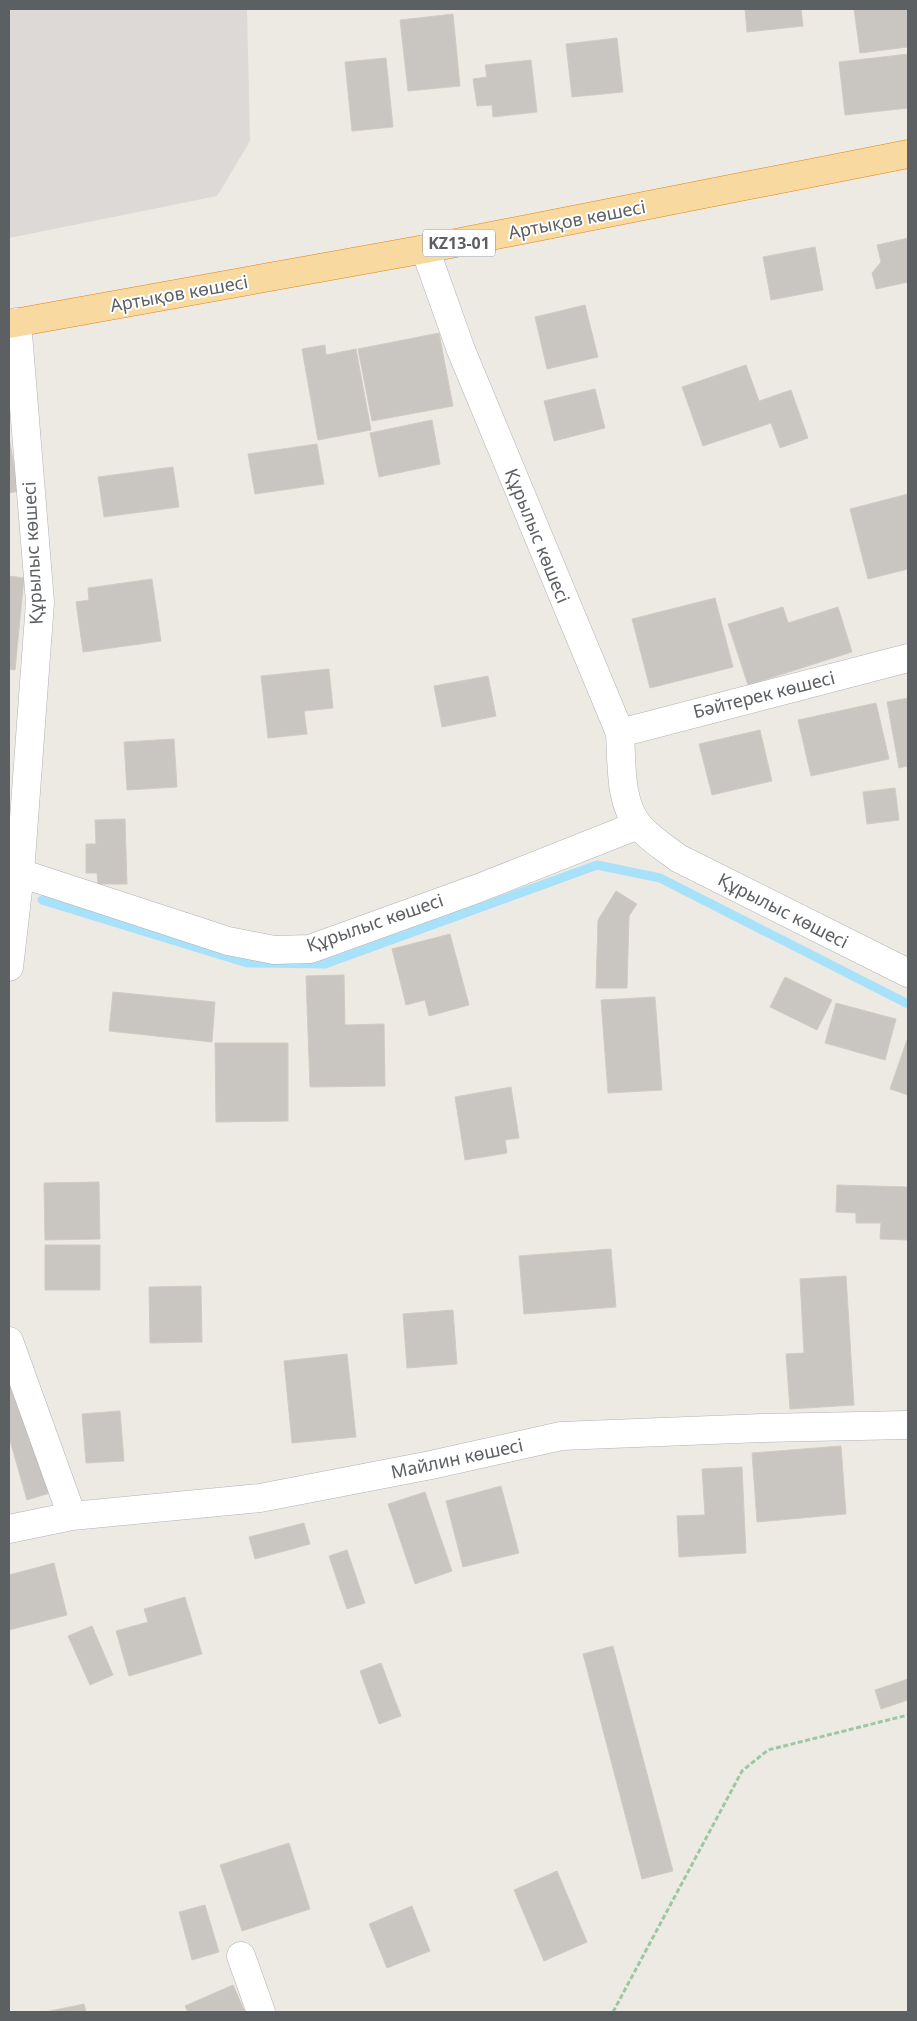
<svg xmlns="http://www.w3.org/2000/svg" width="917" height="2021" viewBox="0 0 917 2021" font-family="'Noto Sans',sans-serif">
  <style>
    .industrial { fill: #dcd9d6 }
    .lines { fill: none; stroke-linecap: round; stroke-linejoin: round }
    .stream { stroke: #a8e1fa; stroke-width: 9 }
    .building { fill: #c9c5c0; stroke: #d2cbc3 }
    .minor-casing { stroke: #afb2b5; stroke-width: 29 }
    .trunk-casing { stroke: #e3840e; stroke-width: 29 }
    .path { stroke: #9dc7a3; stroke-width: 3; stroke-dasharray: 5 2.5; stroke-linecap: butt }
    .minor { stroke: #fff; stroke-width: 28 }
    .trunk { stroke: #f8d99f; stroke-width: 28 }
    .labels { text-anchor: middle; stroke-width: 4; stroke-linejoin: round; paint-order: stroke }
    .shield { fill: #fff; stroke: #8d9092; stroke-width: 1 }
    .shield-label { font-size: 16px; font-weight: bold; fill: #5c6063 }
    .street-label { font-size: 18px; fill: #5c6063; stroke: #fff }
  </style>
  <rect width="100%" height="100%" fill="#edeae4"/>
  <path class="industrial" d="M9 9H247L250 141 217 196 9 238Z"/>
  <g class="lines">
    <path class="stream" d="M42 900 247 963 325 964 597 865 660 878 908 1004"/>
  </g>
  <path class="building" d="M745 9H801L803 26 747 32Z
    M854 9H908V47L860 53Z
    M453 14 460 86 408 91 400 20Z
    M617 38 623 92 572 97 566 44Z
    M908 54V108L845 115 839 62Z
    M386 58 393 127 352 131 345 62Z
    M531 60 537 112 493 117 492 105 477 106 473 79 487 77 485 65Z
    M908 238V282L876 289 872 273 881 262 877 245Z
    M815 247 823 290 771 300 763 257Z
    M585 305 598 357 547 369 535 317Z
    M439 333 453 406 372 421 358 349Z
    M325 345 326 355 356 349 371 430 318 440 302 349Z
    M746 365 759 401 791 390 808 438 780 448 771 423 703 446 682 387Z
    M595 389 605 428 554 441 544 401Z
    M432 420 440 464 379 477 370 433Z
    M9 438 19 491 9 493Z
    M317 444 324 484 255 494 248 454Z
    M173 467 179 507 104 517 98 477Z
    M908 494V569L868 579 850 509Z
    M9 576 24 578 15 670 9 669Z
    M152 579 161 641 83 652 76 602 89 600 88 588Z
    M715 598 733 667 650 688 632 619Z
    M783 607 788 623 838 607 852 652 748 685 728 624Z
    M329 669 333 708 304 711 307 734 268 738 261 676Z
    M488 676 496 716 442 727 434 686Z
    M908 698V772L907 766 899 768 887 702Z
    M876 703 889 759 811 776 798 720Z
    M760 730 772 781 712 795 699 744Z
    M174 739 177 787 127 790 124 742Z
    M895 788 899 820 867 824 863 792Z
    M125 819 127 884H98L97 873H86V844H96L95 820Z
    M616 891 637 904 629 916 627 988H596L598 920Z
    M450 934 469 1005 429 1016 425 1000 406 1005 392 949Z
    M344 975 345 1025 384 1024 385 1086 310 1087 306 976Z
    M785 977 832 1000 817 1030 770 1007Z
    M113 992 215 1002 212 1042 109 1031Z
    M655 997 662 1090 608 1093 601 1000Z
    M836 1003 896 1019 885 1060 825 1043Z
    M908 1037V1095L890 1089Z
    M215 1043H288V1121L216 1122Z
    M511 1087 519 1138 505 1140 507 1153 465 1160 455 1097Z
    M99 1182 100 1239 45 1240 44 1183Z
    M837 1185 908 1187V1240L880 1239 881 1223H856V1213L836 1212Z
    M45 1245H100V1290H45Z
    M611 1249 616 1307 524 1314 519 1256Z
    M846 1276 854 1405 790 1409 786 1354 804 1353 800 1279Z
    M201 1286 202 1342 150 1343 149 1287Z
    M453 1310 457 1364 407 1368 403 1314Z
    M347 1354 356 1437 292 1443 284 1361Z
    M21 1383 53 1492 27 1500 9 1437V1386Z
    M120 1411 124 1461 86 1463 82 1414Z
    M841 1446 846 1514 757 1522 752 1453Z
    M742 1467 746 1553 679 1557 677 1516 705 1515 702 1469Z
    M501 1486 519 1553 463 1567 446 1501Z
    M425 1492 452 1571 415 1584 388 1504Z
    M304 1523 310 1544 255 1559 249 1537Z
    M347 1550 365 1603 347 1609 329 1556Z
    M54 1563 67 1615 9 1630V1575Z
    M185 1597 202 1654 129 1676 116 1631 148 1622 144 1609Z
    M92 1626 113 1675 90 1685 68 1636Z
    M613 1646 673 1871 642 1879 583 1654Z
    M381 1663 401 1716 379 1724 360 1671Z
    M908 1679V1700L881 1709 875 1690Z
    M289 1843 310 1909 242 1931 220 1865Z
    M557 1871 587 1942 544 1961 514 1890Z
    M205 1905 219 1952 192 1960 179 1912Z
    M412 1906 430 1951 387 1968 369 1924Z
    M233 1985 245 2012H188L185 2006Z
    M84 2004 86 2012H45Z"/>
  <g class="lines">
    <defs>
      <path id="minor" d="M425 249 461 350 620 733C622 763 619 802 639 826 650 839 665 848 678 858L908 973
        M620 733 908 658
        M20 873 228 941 274 950 310 949 479 888 638 825
        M9 967 20 873 40 602 17 322
        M9 1341 72 1516
        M9 1529 72 1516 260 1498 431 1465 561 1436 762 1428 908 1425
        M241 1956 261 2012"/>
      <path id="trunk" d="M9 324 425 249 908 154"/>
    </defs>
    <use href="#minor" class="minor-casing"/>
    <use href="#trunk" class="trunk-casing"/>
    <path class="path" d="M613 2012 742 1771 768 1750 908 1715"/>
    <use href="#minor" class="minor"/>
    <use href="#trunk" class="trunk"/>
  </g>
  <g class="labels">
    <rect class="shield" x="423" y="229.5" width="72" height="27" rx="4"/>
    <g class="shield-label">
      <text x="459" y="249">KZ13-01</text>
    </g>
    <g class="street-label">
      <text transform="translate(577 220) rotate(-11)" y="6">Артықов көшесі</text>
      <text transform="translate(179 294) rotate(-10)" y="6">Артықов көшесі</text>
      <text transform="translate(537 536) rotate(68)" y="6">Құрылыс көшесі</text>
      <text transform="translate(33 553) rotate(-93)" y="6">Құрылыс көшесі</text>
      <text transform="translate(764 695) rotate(-14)" y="6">Бәйтерек көшесі</text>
      <text transform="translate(783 911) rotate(27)" y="6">Құрылыс көшесі</text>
      <text transform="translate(375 923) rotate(-19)" y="6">Құрылыс көшесі</text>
      <text transform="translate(457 1459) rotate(-12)" y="6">Майлин көшесі</text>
    </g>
  </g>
  <rect width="917" height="2021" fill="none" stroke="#5c6063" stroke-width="20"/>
</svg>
